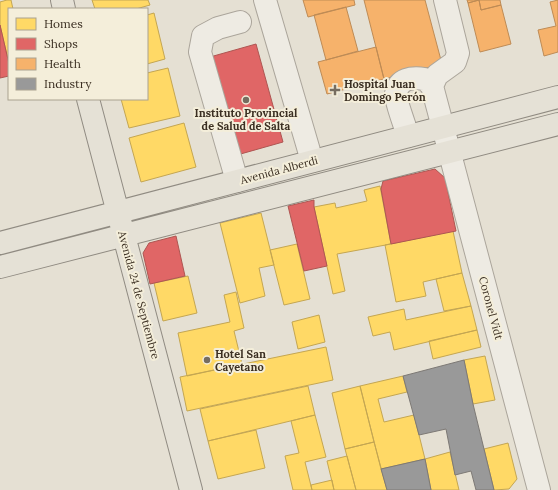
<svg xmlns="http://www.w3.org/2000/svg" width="558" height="490" viewBox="0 0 558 490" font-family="Lora,serif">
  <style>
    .homes { fill: #ffd966; stroke: #c4a652 }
    .shops { fill: #e06666; stroke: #ae5652 }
    .health { fill: #f6b26b; stroke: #be8b55 }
    .industry { fill: #999; stroke: #7d7975 }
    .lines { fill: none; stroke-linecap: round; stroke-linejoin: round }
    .minor-casing { stroke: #aba59b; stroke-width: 24 }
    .major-casing { stroke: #908b82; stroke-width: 24 }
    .minor { stroke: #eeebe3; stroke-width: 22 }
    .major { stroke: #e5e1d6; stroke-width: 22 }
    .poi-dot { fill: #766d60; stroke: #f4eeda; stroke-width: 1.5 }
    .labels { text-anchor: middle; stroke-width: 4; stroke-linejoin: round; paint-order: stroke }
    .poi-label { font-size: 11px; font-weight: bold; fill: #3b2f22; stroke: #f4eeda; text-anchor: start }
    .street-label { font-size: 11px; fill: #3b2f22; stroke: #f4eeda }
  </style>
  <rect width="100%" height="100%" fill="#e5e0d3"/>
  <path class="homes" d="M7 0H11L13 9H9V64L0 25V2Z
    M92 0H148L150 5 136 9H95Z
    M154 13 165 59 147 64V15Z
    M168 68 180 116 129 128 121 99H147V73Z
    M184 123 196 167 141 182 129 138Z
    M380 186 391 244 337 254 345 291 333 294 314 207 335 203 336 208 367 201 364 190Z
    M261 213 274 265 259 268 265 296 240 303 220 223Z
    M453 231 462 273 423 282 426 296 396 302 385 245Z
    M297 244 310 299 284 305 270 250Z
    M462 273 471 306 444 311 436 279Z
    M188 276 197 313 163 321 154 283Z
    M236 292 244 328 234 331 242 364 187 376 178 333 230 322 224 295Z
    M471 306 477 330 394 350 390 332 373 336 368 317 404 309 406 320Z
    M319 315 325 342 298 349 292 322Z
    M477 330 481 347 433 359 429 341Z
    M326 347 333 380 187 411 180 377Z
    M485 356 495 400 473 404 464 360Z
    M403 376 407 392 378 399 384 422 414 415 425 459 381 469 360 386Z
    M308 386 315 415 208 441 200 409Z
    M360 386 374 442 345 449 332 393Z
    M315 415 326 457 305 462 312 490H293L285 456 299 453 291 421Z
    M256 430 265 468 218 479 208 441Z
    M374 442 387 490H356L345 449Z
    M508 443 517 479 509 489 494 490 484 449Z
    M450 452 459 490H431L425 459Z
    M347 456 356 490H334L327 461Z
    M332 480 334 490H312L311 485Z"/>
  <path class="shops" d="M0 25 9 64V76L0 78Z
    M256 44 283 142 237 155 210 57Z
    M435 169 445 178 456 231 391 244 381 189 383 181Z
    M314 200V207L327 266 304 271 288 206Z
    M176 236 185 276 150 284 143 253 149 243Z"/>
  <path class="health" d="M303 0H354L355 5 308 17Z
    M364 0H425L442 64 384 79Z
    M467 0H500L501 5 481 10 479 0 468 3Z
    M479 0 481 10 501 5 511 44 480 52 468 3Z
    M558 0V52L544 56 538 30 556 26 550 2Z
    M346 7 358 51 326 60 314 15Z
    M376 47 384 79 327 94 318 62Z"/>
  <path class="industry" d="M464 360 473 404 494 490H476L471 471 455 475 446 429 419 435 403 376Z
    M425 459 431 490H387L381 469Z"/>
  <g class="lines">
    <defs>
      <path id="minor" d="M265 0 312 161
        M432 86 437 75 455 62 458 53 445 0
        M408 136C406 129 395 99 396 94 398 78 412 77 425 79L432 86 539 490
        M237 181 200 52 203 36 218 28 240 22"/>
      <path id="major" d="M62 0 64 9
        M88 99 191 490
        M0 243 558 97
        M0 267 558 124"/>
    </defs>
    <use href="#minor" class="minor-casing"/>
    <use href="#major" class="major-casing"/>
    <use href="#minor" class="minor"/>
    <use href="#major" class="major"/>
  </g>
  <g class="poi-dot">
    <path d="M333 84h4v4h4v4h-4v4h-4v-4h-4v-4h4z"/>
    <circle cx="246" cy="100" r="4"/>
    <circle cx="207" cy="360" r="4"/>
  </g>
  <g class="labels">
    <g class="poi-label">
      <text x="344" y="88">Hospital Juan<tspan x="344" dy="13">Domingo Perón</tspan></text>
      <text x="246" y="117" text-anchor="middle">Instituto Provincial<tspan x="246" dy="13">de Salud de Salta</tspan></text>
      <text x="215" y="358">Hotel San<tspan x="215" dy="13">Cayetano</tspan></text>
    </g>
    <g class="street-label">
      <text transform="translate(279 170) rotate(-15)" y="4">Avenida Alberdi</text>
      <text transform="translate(139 295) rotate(75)" y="4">Avenida 24 de Septiembre</text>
      <text transform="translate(491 308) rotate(75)" y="4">Coronel Vidt</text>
    </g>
  </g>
  <rect x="8" y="8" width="140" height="92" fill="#f4eeda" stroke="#aaa290"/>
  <rect x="16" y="18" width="20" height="12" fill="#ffd966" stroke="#aaa290"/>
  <text x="44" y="28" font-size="12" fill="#3b2f22">Homes</text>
  <rect x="16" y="38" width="20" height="12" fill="#e06666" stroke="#aaa290"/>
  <text x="44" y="48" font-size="12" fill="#3b2f22">Shops</text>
  <rect x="16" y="58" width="20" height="12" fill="#f6b26b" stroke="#aaa290"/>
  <text x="44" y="68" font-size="12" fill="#3b2f22">Health</text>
  <rect x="16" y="78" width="20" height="12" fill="#999999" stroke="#aaa290"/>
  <text x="44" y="88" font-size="12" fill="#3b2f22">Industry</text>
</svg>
